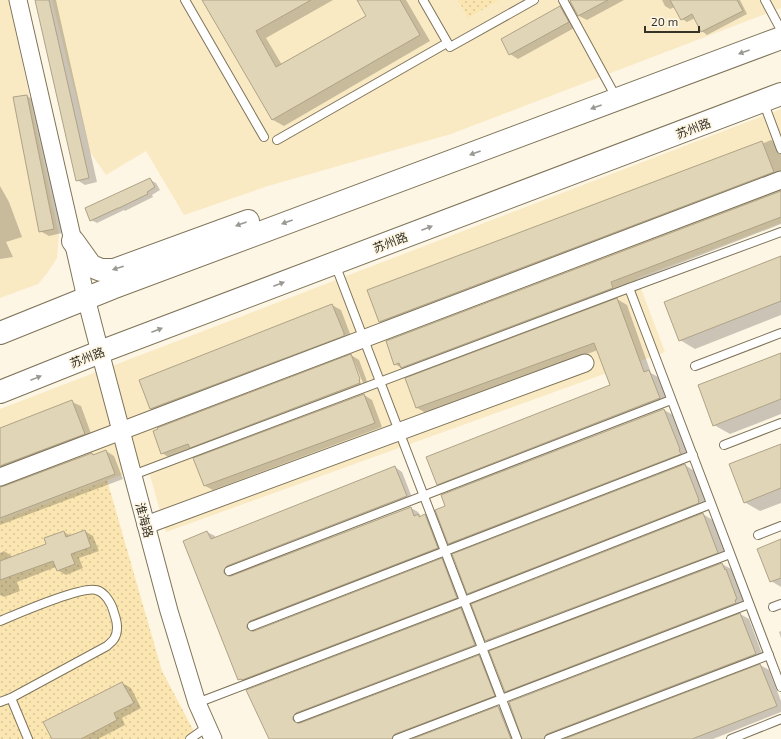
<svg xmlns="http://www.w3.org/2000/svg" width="781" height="739" font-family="'Exo 2','Noto Sans SC',sans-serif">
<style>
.built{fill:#f9eac4}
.grass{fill:url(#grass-dots)}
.shadow{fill:#0003;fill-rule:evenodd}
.building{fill:#e1d5b7;stroke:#afa387}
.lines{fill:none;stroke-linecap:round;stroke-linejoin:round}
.lane-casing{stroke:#7f7459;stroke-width:10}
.street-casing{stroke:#7f7459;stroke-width:19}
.secondary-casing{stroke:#7f7459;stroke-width:24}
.lane{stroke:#fff;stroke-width:8}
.street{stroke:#fff;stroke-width:17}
.secondary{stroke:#fff;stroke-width:22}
.oneway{fill:#9a9892}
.labels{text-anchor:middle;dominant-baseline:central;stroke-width:3.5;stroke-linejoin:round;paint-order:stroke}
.street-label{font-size:12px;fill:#363226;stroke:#fef6e4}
</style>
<defs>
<pattern id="grass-dots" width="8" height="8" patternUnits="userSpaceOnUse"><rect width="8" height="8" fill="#fbe6b2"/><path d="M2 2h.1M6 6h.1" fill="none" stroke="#d8c699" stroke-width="1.8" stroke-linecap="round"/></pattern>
</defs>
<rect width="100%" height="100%" fill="#fef6e4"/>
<g class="built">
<path d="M 0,0 L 9,0 L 59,235 L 57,258 L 48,272 L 38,284 L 0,298 Z"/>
<path d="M 52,0 L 781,0 L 781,8 L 451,134 L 268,186 L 184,215 L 146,151 L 106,175 L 90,152 Z"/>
<path d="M 781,109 L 781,223 L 637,278 L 665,352 L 166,532 L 147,465 L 0,521 L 0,409 Z"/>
</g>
<g class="grass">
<path d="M 458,0 L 499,0 L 468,18 Z"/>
<path d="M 107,480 L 162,671 L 198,739 L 0,739 L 0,521 Z"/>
</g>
<g class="shadow">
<path d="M 36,0 L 56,0 L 97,182 L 85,185 L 77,180 Z"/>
<path d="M 204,0 L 333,0 L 266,38 L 282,65 L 368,16 L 358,0 L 406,0 L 430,41 L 284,126 L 273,120 Z"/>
<path d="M 573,0 L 624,0 L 587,20 L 579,16 L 571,1 Z"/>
<path d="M 662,0 L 740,0 L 747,14 L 707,35 L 702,31 L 695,18 L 687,22 L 682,19 L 675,7 L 670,9 L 665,6 Z"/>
<path d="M 560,7 L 568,12 L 576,27 L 518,59 L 510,54 Z"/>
<path d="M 27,96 L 35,101 L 62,233 L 49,236 L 40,231 Z"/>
<path d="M 771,140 L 780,145 L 781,148 L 781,177 L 388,326 L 379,322 L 762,142 L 764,143 Z"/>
<path d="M 150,180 L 156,183 L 160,190 L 152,195 L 153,197 L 125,211 L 124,210 L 97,223 L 91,220 Z"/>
<path d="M 0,186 L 9,202 L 22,237 L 6,242 L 13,257 L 0,259 Z"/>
<path d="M 781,192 L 781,224 L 619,287 L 621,293 L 403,369 L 395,364 Z"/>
<path d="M 781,257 L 781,315 L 695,349 L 680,340 Z"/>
<path d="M 617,299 L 627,305 L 651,373 L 658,377 L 669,404 L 447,490 L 438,484 L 611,386 L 598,350 L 426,413 L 417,408 L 406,379 Z"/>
<path d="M 332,305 L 341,310 L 352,339 L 159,413 L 151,409 Z"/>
<path d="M 781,354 L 781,414 L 730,434 L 714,425 Z"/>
<path d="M 351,355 L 359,360 L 368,384 L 170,458 L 162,453 ZM 352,361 L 354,361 L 363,383 L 361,384 Z"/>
<path d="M 364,395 L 372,400 L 382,427 L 213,490 L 205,486 Z"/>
<path d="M 72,402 L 81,406 L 93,439 L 0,476 L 0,429 Z"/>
<path d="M 664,410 L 675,416 L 691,460 L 460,550 L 449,543 Z"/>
<path d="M 781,445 L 781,503 L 760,511 L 744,502 Z"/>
<path d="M 106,451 L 114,456 L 123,479 L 0,525 L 0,488 L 92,454 L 95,455 Z"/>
<path d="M 685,465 L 696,472 L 709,509 L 479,599 L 468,593 Z"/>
<path d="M 395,467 L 402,472 L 413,500 L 231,574 L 231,577 L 411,508 L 418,512 L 420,516 L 421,517 L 425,515 L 432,520 L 445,552 L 254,629 L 254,632 L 442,559 L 449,564 L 464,602 L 246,683 L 239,679 L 207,532 L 215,536 L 215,538 Z"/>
<path d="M 703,514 L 714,521 L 728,559 L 497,647 L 486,640 Z"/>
<path d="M 85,531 L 93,536 L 99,551 L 79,558 L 83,568 L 66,575 L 57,570 L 56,567 L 17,582 L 20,591 L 4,597 L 0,595 L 0,553 L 4,551 L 13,557 L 47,545 L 64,532 L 71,536 Z"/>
<path d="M 781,541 L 781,587 L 771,581 Z"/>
<path d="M 722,564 L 733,570 L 748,606 L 517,697 L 506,691 Z"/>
<path d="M 461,609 L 470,614 L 483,650 L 305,717 L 301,722 L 301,724 L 479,656 L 488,661 L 503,701 L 403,739 L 271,739 L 248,691 Z"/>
<path d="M 740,614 L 749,619 L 764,659 L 555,739 L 523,739 Z"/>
<path d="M 781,631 L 781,638 L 779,632 Z"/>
<path d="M 760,665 L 769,670 L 781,701 L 781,712 L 713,739 L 567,739 Z"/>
<path d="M 122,683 L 131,688 L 141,708 L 122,718 L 125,725 L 98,739 L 53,739 Z"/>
<path d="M 498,707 L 507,712 L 517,739 L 415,739 Z"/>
</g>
<g class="building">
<path d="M 35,0 L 49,0 L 89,178 L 76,181 Z"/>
<path d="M 202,0 L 311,0 L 256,31 L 276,67 L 366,16 L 357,0 L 400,0 L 420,35 L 272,120 Z"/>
<path d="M 571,0 L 608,0 L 578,16 L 570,1 Z"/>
<path d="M 670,0 L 737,0 L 743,11 L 701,32 L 692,14 L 681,20 Z"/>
<path d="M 560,6 L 569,22 L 509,55 L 501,39 Z"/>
<path d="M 27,95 L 54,229 L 39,232 L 13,97 Z"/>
<path d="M 762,141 L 774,172 L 379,322 L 367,290 Z"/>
<path d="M 150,178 L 155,187 L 147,192 L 148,194 L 119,208 L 118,208 L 90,221 L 85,208 Z"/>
<path d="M 781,191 L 781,217 L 611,282 L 613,288 L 401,368 L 399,363 L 394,365 L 386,341 Z"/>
<path d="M 781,256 L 781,301 L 679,341 L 664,302 Z"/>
<path d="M 617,298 L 644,372 L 649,370 L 660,398 L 437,485 L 426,457 L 610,385 L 594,343 L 416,408 L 405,378 Z"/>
<path d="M 332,304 L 344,333 L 344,336 L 150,409 L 139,380 Z"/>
<path d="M 781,353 L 781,399 L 713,426 L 698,385 Z"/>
<path d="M 351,354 L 360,379 L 359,380 L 360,383 L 190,448 L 188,444 L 161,454 L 153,431 L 158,429 L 157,428 Z"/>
<path d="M 364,394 L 375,423 L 204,486 L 193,458 Z"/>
<path d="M 72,400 L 85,434 L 0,466 L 0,428 Z"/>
<path d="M 664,409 L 680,449 L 679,450 L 681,454 L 448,544 L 435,510 L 445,506 L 441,495 Z"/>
<path d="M 781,444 L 781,488 L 744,503 L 729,464 Z"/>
<path d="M 106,450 L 115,474 L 0,518 L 0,487 L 4,486 L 92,453 L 93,455 Z"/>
<path d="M 685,464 L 699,500 L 698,500 L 699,503 L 467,594 L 452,554 Z"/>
<path d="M 395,466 L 407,496 L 227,566 L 224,570 L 224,573 L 228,576 L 231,576 L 411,507 L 414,516 L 419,514 L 419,517 L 425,514 L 438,548 L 250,621 L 247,625 L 247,628 L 251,631 L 254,631 L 442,558 L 457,598 L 242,680 L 241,679 L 238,680 L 183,541 L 207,531 L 211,539 Z"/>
<path d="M 703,513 L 718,553 L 485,641 L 471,604 Z"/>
<path d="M 85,530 L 91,547 L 71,554 L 75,564 L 57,571 L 53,561 L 0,580 L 0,561 L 46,544 L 44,538 L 64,531 L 66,537 Z"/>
<path d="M 781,539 L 781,578 L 770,582 L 757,549 Z"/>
<path d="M 722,563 L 725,570 L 726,569 L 737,599 L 735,600 L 736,603 L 505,692 L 489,651 Z"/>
<path d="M 461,608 L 475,645 L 296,713 L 293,717 L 293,720 L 297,723 L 300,723 L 479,655 L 495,696 L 395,734 L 393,736 L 392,739 L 269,739 L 246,690 Z"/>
<path d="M 740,613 L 756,654 L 547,734 L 545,736 L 544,739 L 522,739 L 509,702 Z"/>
<path d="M 760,664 L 777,706 L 692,739 L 564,739 Z"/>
<path d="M 122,682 L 134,703 L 114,713 L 117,720 L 81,739 L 52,739 L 43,722 Z"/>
<path d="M 498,706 L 511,739 L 412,739 Z"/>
</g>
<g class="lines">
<defs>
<g id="lane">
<path d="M 185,0 L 264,137"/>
<path d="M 423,0 L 450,47 L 534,0"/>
<path d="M 563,0 L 617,99"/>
<path d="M 765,0 L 781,30"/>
<path d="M 763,101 L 781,149"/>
<path d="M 277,140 L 447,43"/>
<path d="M 781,232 L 629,288 L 781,687"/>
<path d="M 335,264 L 517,739"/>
<path d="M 695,366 L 781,333"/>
<path d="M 724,445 L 781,423"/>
<path d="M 133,475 L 629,288"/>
<path d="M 758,535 L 781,526"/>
<path d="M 229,571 L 671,400"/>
<path d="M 773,607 L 781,604"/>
<path d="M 0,621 C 17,614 81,586 96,590 C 105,592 112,604 114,613 C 117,621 119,631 114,639 C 112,642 109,644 107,646 L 11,698 L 0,702"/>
<path d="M 252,626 L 693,455"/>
<path d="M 11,698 L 28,739"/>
<path d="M 197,703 L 464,601 L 711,504"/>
<path d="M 298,718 L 730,554"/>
<path d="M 190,739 L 207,727"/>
<path d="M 397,739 L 749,604"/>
<path d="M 549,739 L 769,655"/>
<path d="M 731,739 L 781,719"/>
</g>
<g id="street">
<path d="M 18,0 L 86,298 L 100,352 L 169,611 L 197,703 L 213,739"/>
<path d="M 0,477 L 781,180"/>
<path d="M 146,525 L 585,363"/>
</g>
<g id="secondary">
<path d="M 73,241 L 91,266 L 101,270 L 114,270 L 248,221"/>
<path d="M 0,333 L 112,288 L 781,38"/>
<path d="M 0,392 L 100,352 L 781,94"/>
</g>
</defs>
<use href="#lane" class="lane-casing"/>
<use href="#street" class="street-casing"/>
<use href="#secondary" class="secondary-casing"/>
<use href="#lane" class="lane"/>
<use href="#street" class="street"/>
<use href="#secondary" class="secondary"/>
</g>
<defs><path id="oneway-solid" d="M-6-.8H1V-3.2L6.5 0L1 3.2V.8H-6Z"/></defs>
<g class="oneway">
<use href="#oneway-solid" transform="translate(744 52) rotate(160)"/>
<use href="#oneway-solid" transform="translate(596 107) rotate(160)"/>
<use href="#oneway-solid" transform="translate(475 153) rotate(160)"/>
<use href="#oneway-solid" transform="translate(287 222) rotate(160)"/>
<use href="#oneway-solid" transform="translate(241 224) rotate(160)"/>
<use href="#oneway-solid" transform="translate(427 228) rotate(-21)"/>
<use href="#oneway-solid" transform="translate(118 268) rotate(163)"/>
<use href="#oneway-solid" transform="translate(279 284) rotate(-21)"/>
<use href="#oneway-solid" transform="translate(157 330) rotate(-21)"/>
<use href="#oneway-solid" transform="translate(36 378) rotate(-22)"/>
</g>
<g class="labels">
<g class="street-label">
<text transform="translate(693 128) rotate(-21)">苏州路</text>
<text transform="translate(390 242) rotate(-21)">苏州路</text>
<text transform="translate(87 357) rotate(-21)">苏州路</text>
<text transform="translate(145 520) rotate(75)">淮海路</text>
</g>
</g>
<path d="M645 26v6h54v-6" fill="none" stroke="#363226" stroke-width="2"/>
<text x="651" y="26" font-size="12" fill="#363226" stroke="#fef6e4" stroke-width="3" paint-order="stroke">20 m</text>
</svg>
